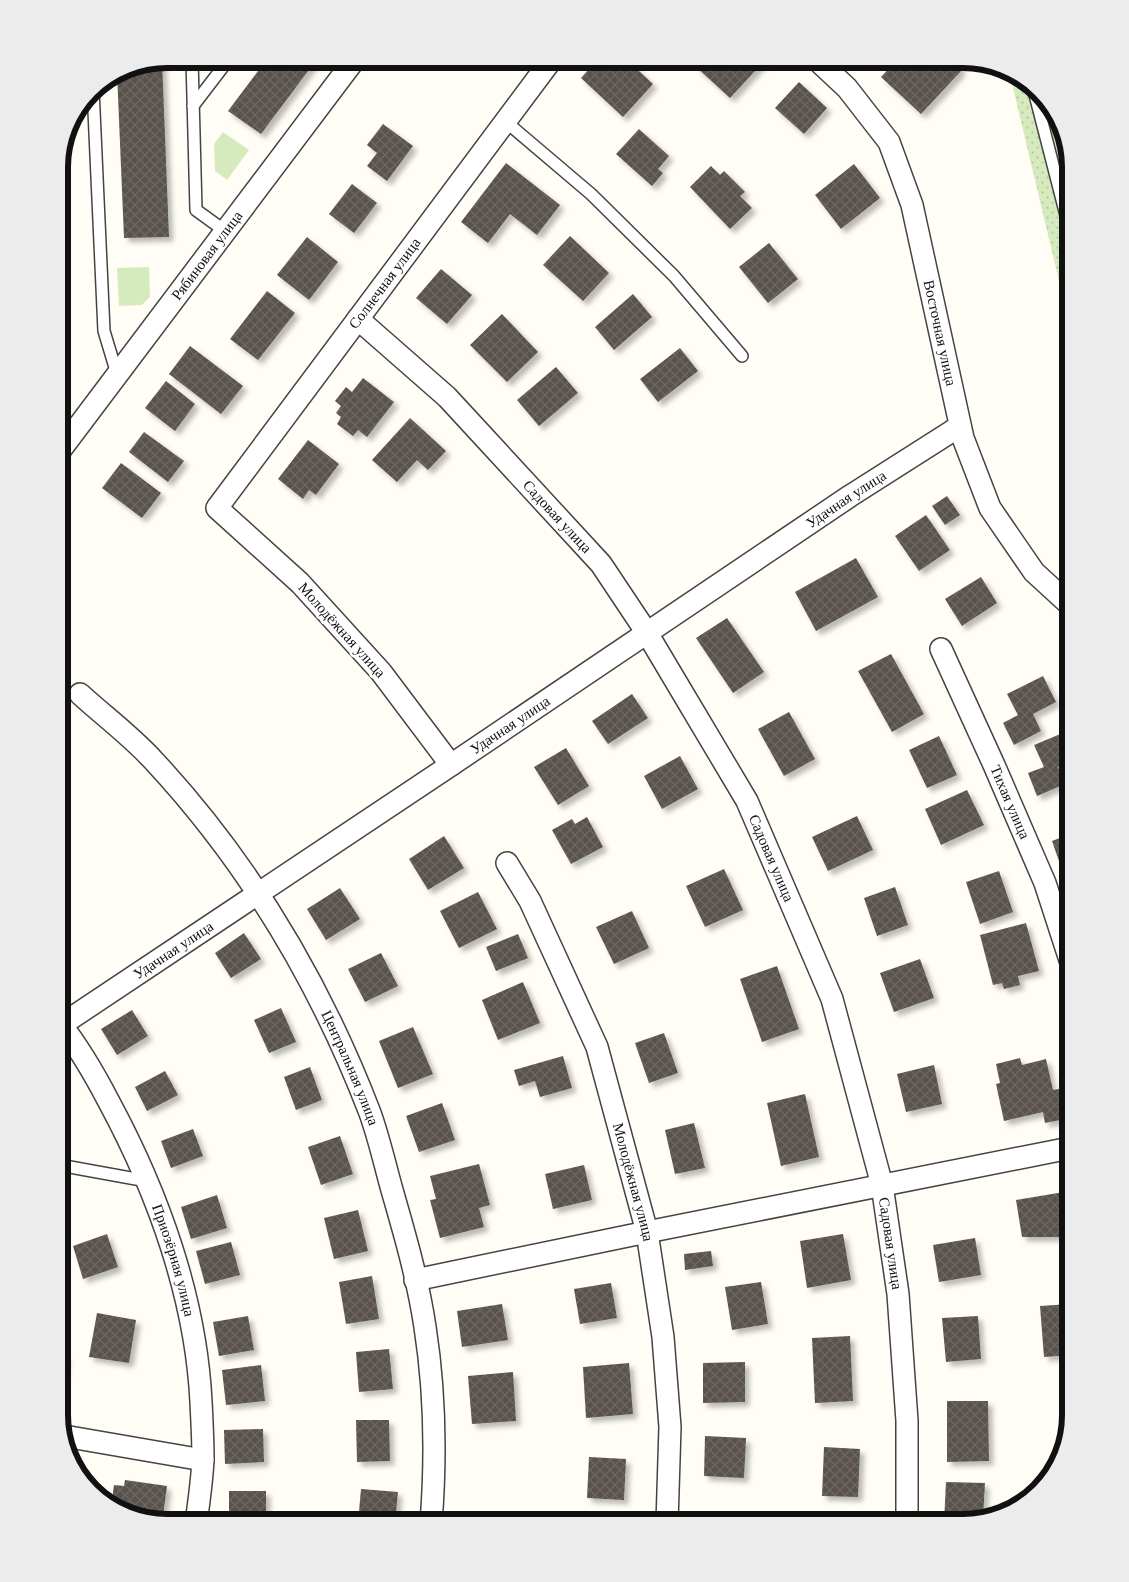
<svg xmlns="http://www.w3.org/2000/svg" width="1129" height="1582" font-family="'Times New Roman',serif">
<style>
.grass{fill:url(#grass-dots)}
.park{fill:#d5ebbd}
.building{fill:url(#building-cross-hatch);filter:url(#shadow)}
.lines{fill:none;stroke-linecap:round;stroke-linejoin:round}
.service-casing{stroke:#444;stroke-width:14}
.minor-casing{stroke:#444;stroke-width:24}
.service{stroke:#fff;stroke-width:11}
.minor{stroke:#fff;stroke-width:21}
.labels{text-anchor:middle;dominant-baseline:central;stroke-width:5;stroke-linejoin:round;paint-order:stroke}
.street-label{font-size:15px;fill:#111;stroke:#fff}
.rim{fill:none;stroke:#111;stroke-width:6}
</style>
<defs>
<pattern id="grass-dots" width="8" height="8" patternUnits="userSpaceOnUse" patternTransform="scale(1.25)"><rect width="8" height="8" fill="#d5ebbd"/><path d="M2 2h.1M6 6h.1" fill="none" stroke="#b6c8a1" stroke-width="1.8" stroke-linecap="round"/></pattern>
<pattern id="building-cross-hatch" width="8" height="8" patternUnits="userSpaceOnUse" patternTransform="scale(1.25)"><rect width="8" height="8" fill="#5a524d"/><path d="M0 0l8 8M0 8l8-8" fill="none" stroke="#6d6662"/></pattern>
<filter id="shadow"><feDropShadow dx="4.5" dy="4.5" stdDeviation="2.5" flood-color="#0004"/></filter>
</defs>
<rect width="100%" height="100%" fill="#fffdf5"/>
<path class="grass" d="M 1009,71 L 1016,73 L 1056,113 L 1070,167 L 1070,327 Z"/>
<g class="park">
<path d="M 223,132 L 249,150 L 227,180 L 215,171 L 214,144 Z"/>
<path d="M 149,267 L 150,297 L 142,305 L 119,306 L 117,268 Z"/>
</g>
<g class="building">
<path d="M 267,59 L 317,59 L 261,134 L 228,111 Z"/>
<path d="M 598,59 L 626,59 L 653,84 L 623,117 L 581,78 Z"/>
<path d="M 703,59 L 766,59 L 730,98 L 696,67 Z"/>
<path d="M 898,59 L 958,59 L 961,71 L 921,114 L 881,77 Z"/>
<path d="M 162,60 L 169,237 L 124,238 L 117,72 L 126,67 Z"/>
<path d="M 799,82 L 827,108 L 804,134 L 775,108 Z"/>
<path d="M 383,124 L 413,146 L 387,181 L 367,166 L 377,153 L 367,145 Z"/>
<path d="M 639,129 L 669,156 L 658,169 L 663,173 L 652,186 L 616,154 Z"/>
<path d="M 1062,155 L 1067,155 L 1070,165 L 1062,165 Z"/>
<path d="M 506,163 L 560,205 L 537,235 L 510,214 L 488,243 L 461,222 Z"/>
<path d="M 854,164 L 880,198 L 841,229 L 815,195 Z"/>
<path d="M 711,166 L 720,175 L 724,171 L 745,192 L 740,196 L 752,208 L 730,229 L 690,187 Z"/>
<path d="M 352,184 L 377,203 L 354,233 L 329,214 Z"/>
<path d="M 570,236 L 609,273 L 583,301 L 543,265 Z"/>
<path d="M 307,237 L 338,262 L 309,300 L 277,275 Z"/>
<path d="M 769,243 L 798,279 L 768,303 L 739,267 Z"/>
<path d="M 441,269 L 472,295 L 447,324 L 416,298 Z"/>
<path d="M 267,291 L 295,313 L 258,360 L 230,339 Z"/>
<path d="M 633,294 L 652,317 L 614,350 L 595,327 Z"/>
<path d="M 502,314 L 538,352 L 507,382 L 470,345 Z"/>
<path d="M 190,346 L 243,386 L 221,414 L 169,374 Z"/>
<path d="M 680,348 L 698,371 L 658,402 L 640,379 Z"/>
<path d="M 556,367 L 578,393 L 539,426 L 517,400 Z"/>
<path d="M 363,378 L 394,402 L 367,437 L 358,430 L 353,436 L 337,424 L 341,417 L 336,413 L 341,406 L 335,401 L 346,387 L 352,392 Z"/>
<path d="M 166,381 L 195,404 L 175,431 L 145,408 Z"/>
<path d="M 410,418 L 446,451 L 428,470 L 417,460 L 397,482 L 372,460 Z"/>
<path d="M 144,432 L 184,461 L 168,482 L 129,452 Z"/>
<path d="M 308,440 L 339,464 L 316,495 L 309,490 L 303,499 L 278,479 Z"/>
<path d="M 121,463 L 161,493 L 142,518 L 102,488 Z"/>
<path d="M 947,496 L 960,515 L 945,525 L 932,506 Z"/>
<path d="M 926,515 L 950,550 L 919,571 L 895,536 Z"/>
<path d="M 856,558 L 878,597 L 816,631 L 795,592 Z"/>
<path d="M 981,577 L 997,603 L 962,626 L 945,599 Z"/>
<path d="M 727,618 L 764,672 L 733,693 L 696,638 Z"/>
<path d="M 891,654 L 924,714 L 892,732 L 858,671 Z"/>
<path d="M 1043,676 L 1056,702 L 1033,714 L 1041,731 L 1014,745 L 1003,723 L 1018,715 L 1007,694 Z"/>
<path d="M 632,694 L 648,718 L 608,744 L 592,721 Z"/>
<path d="M 789,712 L 815,759 L 784,776 L 758,729 Z"/>
<path d="M 1070,730 L 1070,762 L 1058,767 L 1065,784 L 1037,796 L 1028,773 L 1044,767 L 1034,745 Z"/>
<path d="M 939,736 L 957,775 L 927,788 L 909,750 Z"/>
<path d="M 566,748 L 589,786 L 558,805 L 534,767 Z"/>
<path d="M 680,756 L 698,789 L 662,809 L 644,776 Z"/>
<path d="M 967,790 L 984,825 L 941,845 L 925,809 Z"/>
<path d="M 1070,809 L 1070,860 L 1060,864 L 1052,841 L 1068,835 L 1060,812 Z"/>
<path d="M 857,816 L 873,850 L 828,871 L 812,837 Z"/>
<path d="M 587,817 L 603,847 L 571,864 L 552,830 L 572,819 L 575,824 Z"/>
<path d="M 444,836 L 464,868 L 428,890 L 409,859 Z"/>
<path d="M 724,869 L 743,910 L 705,927 L 686,886 Z"/>
<path d="M 999,871 L 1013,912 L 980,924 L 966,882 Z"/>
<path d="M 895,887 L 908,925 L 877,936 L 864,898 Z"/>
<path d="M 340,888 L 360,919 L 326,940 L 307,909 Z"/>
<path d="M 478,892 L 497,929 L 459,948 L 440,911 Z"/>
<path d="M 632,911 L 649,948 L 614,964 L 596,927 Z"/>
<path d="M 1026,923 L 1039,971 L 1018,976 L 1020,985 L 1004,989 L 1002,983 L 993,985 L 980,935 Z"/>
<path d="M 244,933 L 261,959 L 231,978 L 215,953 Z"/>
<path d="M 518,934 L 528,958 L 496,971 L 486,947 Z"/>
<path d="M 381,953 L 398,986 L 365,1002 L 348,969 Z"/>
<path d="M 920,959 L 934,998 L 894,1012 L 880,973 Z"/>
<path d="M 777,966 L 799,1029 L 762,1042 L 740,979 Z"/>
<path d="M 523,982 L 540,1023 L 498,1040 L 482,1000 Z"/>
<path d="M 281,1008 L 296,1042 L 269,1053 L 254,1020 Z"/>
<path d="M 132,1010 L 148,1036 L 117,1055 L 101,1029 Z"/>
<path d="M 413,1027 L 433,1074 L 398,1088 L 379,1041 Z"/>
<path d="M 664,1033 L 678,1073 L 649,1083 L 635,1043 Z"/>
<path d="M 563,1056 L 572,1088 L 540,1097 L 535,1081 L 519,1086 L 514,1070 Z"/>
<path d="M 1020,1058 L 1022,1065 L 1046,1059 L 1053,1090 L 1070,1087 L 1070,1118 L 1045,1123 L 1043,1112 L 1004,1121 L 996,1084 L 1000,1083 L 996,1064 Z"/>
<path d="M 934,1065 L 942,1104 L 906,1112 L 897,1074 Z"/>
<path d="M 310,1067 L 322,1100 L 296,1110 L 284,1077 Z"/>
<path d="M 165,1071 L 178,1095 L 147,1111 L 135,1087 Z"/>
<path d="M 805,1094 L 819,1157 L 781,1166 L 767,1103 Z"/>
<path d="M 442,1103 L 455,1140 L 419,1152 L 406,1116 Z"/>
<path d="M 694,1123 L 705,1168 L 675,1174 L 665,1130 Z"/>
<path d="M 193,1129 L 203,1156 L 171,1168 L 161,1141 Z"/>
<path d="M 340,1136 L 353,1174 L 321,1185 L 308,1147 Z"/>
<path d="M 479,1164 L 490,1205 L 479,1208 L 484,1227 L 440,1238 L 430,1200 L 436,1199 L 430,1176 Z"/>
<path d="M 584,1165 L 592,1200 L 553,1209 L 545,1174 Z"/>
<path d="M 1070,1191 L 1070,1237 L 1022,1237 L 1016,1200 Z"/>
<path d="M 217,1195 L 227,1228 L 191,1239 L 181,1207 Z"/>
<path d="M 358,1210 L 368,1251 L 334,1259 L 324,1218 Z"/>
<path d="M 107,1234 L 118,1267 L 83,1279 L 73,1246 Z"/>
<path d="M 843,1234 L 851,1280 L 807,1288 L 800,1241 Z"/>
<path d="M 975,1238 L 981,1275 L 939,1282 L 933,1245 Z"/>
<path d="M 231,1242 L 240,1275 L 205,1284 L 196,1251 Z"/>
<path d="M 711,1251 L 713,1266 L 685,1270 L 684,1254 Z"/>
<path d="M 372,1276 L 379,1319 L 346,1324 L 339,1282 Z"/>
<path d="M 761,1282 L 768,1324 L 732,1330 L 725,1287 Z"/>
<path d="M 611,1283 L 617,1318 L 580,1324 L 574,1289 Z"/>
<path d="M 502,1304 L 508,1340 L 462,1347 L 457,1311 Z"/>
<path d="M 1070,1304 L 1070,1355 L 1044,1357 L 1040,1306 Z"/>
<path d="M 97,1313 L 136,1320 L 129,1363 L 89,1357 Z"/>
<path d="M 248,1316 L 254,1350 L 219,1356 L 213,1322 Z"/>
<path d="M 978,1316 L 981,1359 L 946,1362 L 942,1318 Z"/>
<path d="M 850,1336 L 853,1401 L 815,1403 L 812,1338 Z"/>
<path d="M 389,1349 L 393,1389 L 359,1392 L 356,1352 Z"/>
<path d="M 59,1355 L 66,1356 L 60,1394 L 59,1394 Z"/>
<path d="M 745,1362 L 745,1402 L 703,1403 L 703,1363 Z"/>
<path d="M 629,1363 L 633,1414 L 586,1418 L 583,1367 Z"/>
<path d="M 261,1365 L 265,1401 L 226,1405 L 222,1370 Z"/>
<path d="M 513,1372 L 516,1421 L 472,1424 L 468,1376 Z"/>
<path d="M 947,1401 L 988,1401 L 989,1461 L 947,1462 Z"/>
<path d="M 356,1420 L 389,1420 L 390,1461 L 357,1462 Z"/>
<path d="M 263,1429 L 264,1462 L 225,1464 L 224,1430 Z"/>
<path d="M 705,1436 L 746,1438 L 744,1478 L 704,1476 Z"/>
<path d="M 824,1447 L 860,1449 L 858,1497 L 822,1496 Z"/>
<path d="M 589,1457 L 626,1459 L 624,1500 L 587,1498 Z"/>
<path d="M 125,1480 L 167,1486 L 162,1523 L 120,1511 L 121,1502 L 112,1500 L 114,1485 L 124,1486 Z"/>
<path d="M 946,1482 L 985,1483 L 983,1518 L 962,1523 L 944,1523 Z"/>
<path d="M 361,1489 L 398,1492 L 395,1523 L 358,1523 Z"/>
<rect x="229" y="1491" width="37" height="32"/>
</g>
<g class="lines">
<defs>
<g id="service">
<path d="M 192,59 L 196,210 L 225,231"/>
<path d="M 93,89 L 104,331 L 117,374"/>
<path d="M 1034,91 L 1070,231"/>
<path d="M 193,106 L 229,59"/>
<path d="M 505,121 L 591,194 L 674,276 L 742,356"/>
<path d="M 59,1165 L 147,1181"/>
</g>
<g id="minor">
<path id="s1" d="M 816,59 L 847,88 L 889,142 L 912,205 L 963,438 L 990,508 L 1034,572 L 1070,605"/>
<path id="s2" d="M 358,319 L 447,397 L 601,564 L 647,633 L 747,801 L 832,999 L 882,1185 L 898,1294 L 907,1421 L 907,1523"/>
<path id="s3" d="M 59,452 L 355,59"/>
<path id="s4" d="M 941,649 L 994,765 L 1045,883 L 1070,960"/>
<path id="s5" d="M 80,694 C 104,716 131,736 153,760 C 248,862 320,983 370,1113 C 379,1138 385,1165 392,1190 C 405,1235 418,1280 425,1327 C 435,1391 436,1459 431,1523"/>
<path id="s6" d="M 451,765 L 381,672 L 300,583 L 217,508 L 552,59"/>
<path id="s7" d="M 507,863 L 530,901 L 597,1047 L 647,1232 L 663,1337 L 670,1427 L 667,1523"/>
<path id="s8" d="M 59,1022 C 78,1046 95,1075 109,1102 C 158,1193 196,1298 201,1402 C 202,1421 203,1440 203,1459 C 202,1480 199,1502 196,1523"/>
<path id="s9" d="M 61,1025 L 451,765 L 850,496 L 960,426"/>
<path d="M 415,1280 L 647,1232 L 1070,1148"/>
<path d="M 64,1436 L 203,1460"/>
</g>
</defs>
<use href="#service" class="service-casing"/>
<use href="#minor" class="minor-casing"/>
<use href="#service" class="service"/>
<use href="#minor" class="minor"/>
</g>
<g class="labels">
<g class="street-label">
<text stroke="none"><textPath href="#s3" startOffset="246">Рябиновая улица</textPath></text>
<text stroke="none"><textPath href="#s6" startOffset="629">Солнечная улица</textPath></text>
<text stroke="none"><textPath href="#s1" startOffset="309">Восточная улица</textPath></text>
<text stroke="none"><textPath href="#s9" startOffset="945">Удачная улица</textPath></text>
<text stroke="none"><textPath href="#s2" startOffset="281">Садовая улица</textPath></text>
<text transform="translate(342 630) rotate(48)">Молодёжная улица</text>
<text stroke="none"><textPath href="#s9" startOffset="540">Удачная улица</textPath></text>
<text stroke="none"><textPath href="#s4" startOffset="168">Тихая улица</textPath></text>
<text stroke="none"><textPath href="#s2" startOffset="686">Садовая улица</textPath></text>
<text stroke="none"><textPath href="#s9" startOffset="135">Удачная улица</textPath></text>
<text stroke="none"><textPath href="#s5" startOffset="466">Центральная улица</textPath></text>
<text stroke="none"><textPath href="#s7" startOffset="345">Молодёжная улица</textPath></text>
<text stroke="none"><textPath href="#s2" startOffset="1091">Садовая улица</textPath></text>
<text stroke="none"><textPath href="#s8" startOffset="266">Приозёрная улица</textPath></text>
</g>
</g>
<path d="M0 0H1129V1582H0ZM167 68H963A99 99 0 0 1 1062 167V1415A99 99 0 0 1 963 1514H167A99 99 0 0 1 68 1415V167A99 99 0 0 1 167 68Z" fill="#ececec" fill-rule="evenodd"/>
<path class="rim" d="M167 68H963A99 99 0 0 1 1062 167V1415A99 99 0 0 1 963 1514H167A99 99 0 0 1 68 1415V167A99 99 0 0 1 167 68Z"/>
</svg>
